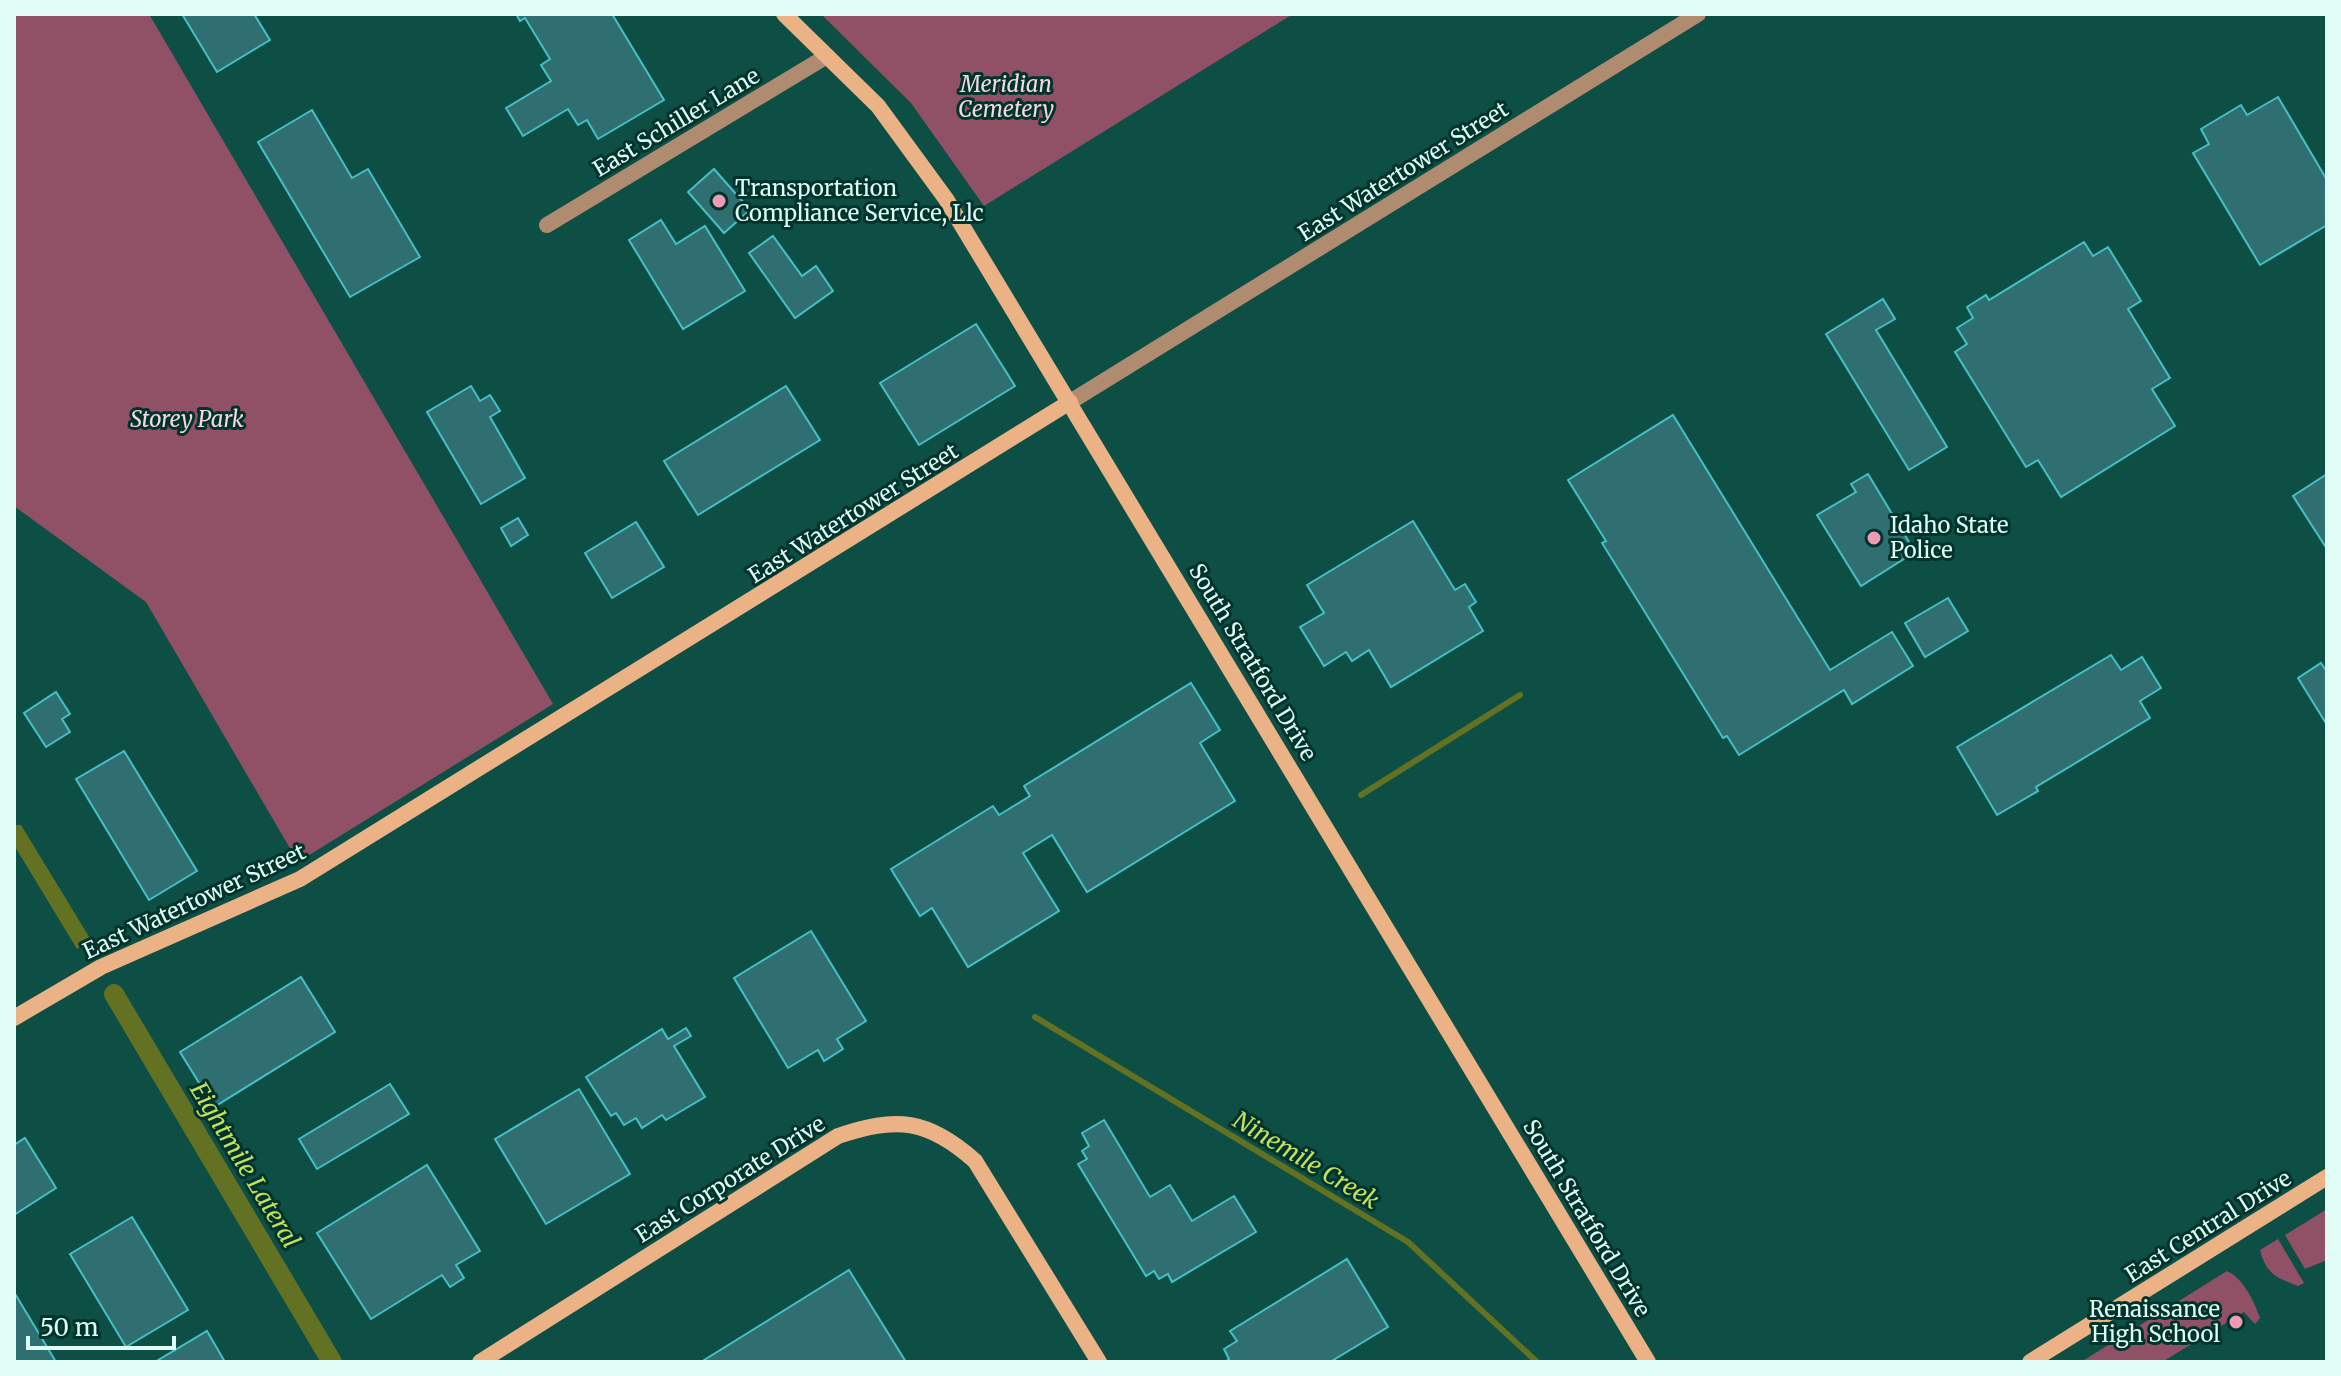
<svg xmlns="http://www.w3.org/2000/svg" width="2341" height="1376" font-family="Merriweather,serif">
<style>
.green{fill:#905166}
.water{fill:#637222}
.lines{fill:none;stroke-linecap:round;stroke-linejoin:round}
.stream{stroke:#637222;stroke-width:6}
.canal{stroke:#637222;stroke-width:20}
.building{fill:#2f6f72;stroke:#43c1c7;stroke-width:2}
.street{stroke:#af8b6f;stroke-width:16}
.secondary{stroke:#ebb285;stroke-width:16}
.poi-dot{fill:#f09ab6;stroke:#00332b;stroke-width:3}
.labels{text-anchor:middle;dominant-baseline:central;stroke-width:6;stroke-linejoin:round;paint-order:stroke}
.park-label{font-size:22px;font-style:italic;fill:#f5d9e1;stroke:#00332b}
.street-label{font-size:22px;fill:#dffdf5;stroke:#00332b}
.poi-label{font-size:22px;fill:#dffdf5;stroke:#00332b;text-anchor:start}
.water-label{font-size:24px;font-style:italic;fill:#c6e05a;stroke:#00332b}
</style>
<rect width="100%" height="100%" fill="#0d4f45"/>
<g class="green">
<path d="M 14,14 L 149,14 L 553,704 L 298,862 L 146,602 L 14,506 Z"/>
<path d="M 821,14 L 1293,14 L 984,206 L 911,103 Z"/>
<path d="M 2327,1209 L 2327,1260 L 2305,1269 L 2285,1235 Z"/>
<path d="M 2278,1239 L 2304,1283 L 2298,1286 C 2277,1278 2266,1274 2260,1250 Z"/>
<path d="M 2227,1271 C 2243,1278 2254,1301 2260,1318 L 2255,1324 L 2244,1312 L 2162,1362 L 2081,1362 Z"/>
</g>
<path class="water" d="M 14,825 L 21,825 L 91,940 L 77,949 L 14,845 Z"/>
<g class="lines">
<g class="stream">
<path d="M 1361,795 L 1520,695"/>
<path d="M 1035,1017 L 1408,1242 L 1537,1362"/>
</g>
<path class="canal" d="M 114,994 L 332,1362"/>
</g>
<g class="building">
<path d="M 182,14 L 254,14 L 270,40 L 217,72 Z"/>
<path d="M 516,14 L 612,14 L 664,100 L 598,139 L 587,120 L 578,125 L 568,109 L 523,136 L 506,108 L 551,81 L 541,65 L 550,59 L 525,18 L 520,21 Z"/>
<path d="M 2278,97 L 2327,180 L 2327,225 L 2260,265 L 2193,153 L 2209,144 L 2201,129 L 2241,105 L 2247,115 Z"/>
<path d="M 312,110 L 352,178 L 368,169 L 420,257 L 350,297 L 258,142 Z"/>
<path d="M 714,169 L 750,210 L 724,233 L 688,192 Z"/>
<path d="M 661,220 L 676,244 L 705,226 L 745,291 L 683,329 L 629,240 Z"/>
<path d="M 773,236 L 802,276 L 816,266 L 833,291 L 795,318 L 749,253 Z"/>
<path d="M 2084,242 L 2093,256 L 2108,247 L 2141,301 L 2128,309 L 2170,378 L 2152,389 L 2175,426 L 2061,497 L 2038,460 L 2026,467 L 1955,352 L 1967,344 L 1957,328 L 1973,318 L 1967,307 L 1986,295 L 1989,300 Z"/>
<path d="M 1883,299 L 1895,319 L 1876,330 L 1947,447 L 1909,470 L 1826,334 Z"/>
<path d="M 976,324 L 1015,386 L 919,445 L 880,383 Z"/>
<path d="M 471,386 L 480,401 L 490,395 L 500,411 L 490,417 L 525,478 L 481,504 L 427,412 Z"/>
<path d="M 786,386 L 820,440 L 698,515 L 664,461 Z"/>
<path d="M 1673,415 L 1830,670 L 1892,632 L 1913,666 L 1852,704 L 1844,690 L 1739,755 L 1727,736 L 1723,738 L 1602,543 L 1606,541 L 1568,480 Z"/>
<path d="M 1868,474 L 1915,552 L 1861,586 L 1817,515 L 1856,492 L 1851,484 Z"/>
<path d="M 2327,474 L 2327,549 L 2293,496 Z"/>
<path d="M 518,518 L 528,535 L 511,546 L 501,528 Z"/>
<path d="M 1413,521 L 1455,590 L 1465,584 L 1476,602 L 1469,607 L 1483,631 L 1391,687 L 1369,650 L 1352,661 L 1346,652 L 1324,666 L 1300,627 L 1324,613 L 1307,585 Z"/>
<path d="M 636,522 L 664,567 L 612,598 L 585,553 Z"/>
<path d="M 1948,598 L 1968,631 L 1925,657 L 1905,623 Z"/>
<path d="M 2111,655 L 2121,670 L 2142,657 L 2161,688 L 2140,701 L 2150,718 L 2036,787 L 2038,791 L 1997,815 L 1957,747 Z"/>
<path d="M 2321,663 L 2327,672 L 2327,725 L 2298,678 Z"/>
<path d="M 1191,683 L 1220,730 L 1200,743 L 1235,801 L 1087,892 L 1052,835 L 1023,853 L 1059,911 L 968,967 L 932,908 L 920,916 L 891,869 L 993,806 L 999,815 L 1030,796 L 1024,786 Z"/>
<path d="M 56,692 L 70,714 L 62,719 L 70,732 L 46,747 L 24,713 Z"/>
<path d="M 124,751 L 197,871 L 149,900 L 76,779 Z"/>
<path d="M 811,931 L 866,1021 L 837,1039 L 843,1049 L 824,1061 L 818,1050 L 788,1068 L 734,978 Z"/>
<path d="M 301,977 L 335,1032 L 214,1107 L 180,1052 Z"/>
<path d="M 686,1028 L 691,1036 L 674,1046 L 705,1097 L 666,1120 L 662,1115 L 642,1128 L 636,1118 L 624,1125 L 616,1113 L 611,1116 L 586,1077 L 662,1029 L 668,1039 Z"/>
<path d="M 390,1084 L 409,1114 L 317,1169 L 299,1139 Z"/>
<path d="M 579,1089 L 630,1174 L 546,1224 L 495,1139 Z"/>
<path d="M 1104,1120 L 1150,1197 L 1170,1185 L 1192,1221 L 1234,1196 L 1256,1232 L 1172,1282 L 1168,1274 L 1159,1279 L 1154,1271 L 1146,1276 L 1078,1164 L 1087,1159 L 1082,1151 L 1089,1146 L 1082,1133 Z"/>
<path d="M 25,1138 L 56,1188 L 14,1215 L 14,1145 Z"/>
<path d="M 427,1165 L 480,1251 L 456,1265 L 464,1278 L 450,1287 L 442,1275 L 371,1319 L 317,1233 Z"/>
<path d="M 132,1217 L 188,1310 L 126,1347 L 70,1254 Z"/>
<path d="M 1347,1259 L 1388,1327 L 1330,1362 L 1225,1362 L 1229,1359 L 1224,1349 L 1237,1341 L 1230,1331 Z"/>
<path d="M 849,1270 L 906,1362 L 701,1362 Z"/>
<path d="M 14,1292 L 56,1362 L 14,1362 Z"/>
<path d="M 207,1331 L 225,1362 L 155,1362 Z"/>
</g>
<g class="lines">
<g class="street">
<path d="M 547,225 L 827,56"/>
<path d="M 1070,402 L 1698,14"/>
</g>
<g class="secondary">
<path d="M 784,14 L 878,106 L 946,199 L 1648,1362"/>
<path d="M 14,1018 L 101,967 L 300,879 L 1070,402"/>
<path d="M 480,1362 L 838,1136 C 896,1116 928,1119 975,1161 L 1099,1362"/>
<path d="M 2030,1362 L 2327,1177"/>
</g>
</g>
<g class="poi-dot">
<circle cx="719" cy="201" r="8"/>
<circle cx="1874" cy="538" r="8"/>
<circle cx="2236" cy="1322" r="8"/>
</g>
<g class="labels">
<g class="park-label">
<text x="1006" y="84">Meridian<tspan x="1006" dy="25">Cemetery</tspan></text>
<text x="187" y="419">Storey Park</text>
</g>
<g class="street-label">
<text transform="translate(676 122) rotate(-31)">East Schiller Lane</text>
<text transform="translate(1403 171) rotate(-32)">East Watertower Street</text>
<text transform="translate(853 513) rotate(-32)">East Watertower Street</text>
<text transform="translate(1253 662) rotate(59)">South Stratford Drive</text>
<text transform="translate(194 901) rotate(-25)">East Watertower Street</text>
<text transform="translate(730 1179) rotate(-32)">East Corporate Drive</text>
<text transform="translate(1587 1218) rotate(59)">South Stratford Drive</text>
<text transform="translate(2208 1226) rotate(-32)">East Central Drive</text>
</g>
<g class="poi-label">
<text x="735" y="188">Transportation<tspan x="735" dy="25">Compliance Service, Llc</tspan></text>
<text x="1890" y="525">Idaho State<tspan x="1890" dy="25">Police</tspan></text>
<text x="2220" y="1309" text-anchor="end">Renaissance<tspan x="2220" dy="25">High School</tspan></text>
</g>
<g class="water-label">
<text transform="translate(1306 1160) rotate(31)">Ninemile Creek</text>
<text transform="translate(245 1165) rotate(59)">Eightmile Lateral</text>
</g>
</g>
<rect width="2341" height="1376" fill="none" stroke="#dffdf5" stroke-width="32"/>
<path d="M28 1336v12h146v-12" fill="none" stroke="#dffdf5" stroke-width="4"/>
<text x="40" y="1336" font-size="24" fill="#dffdf5" stroke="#00332b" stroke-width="6" paint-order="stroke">50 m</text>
</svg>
